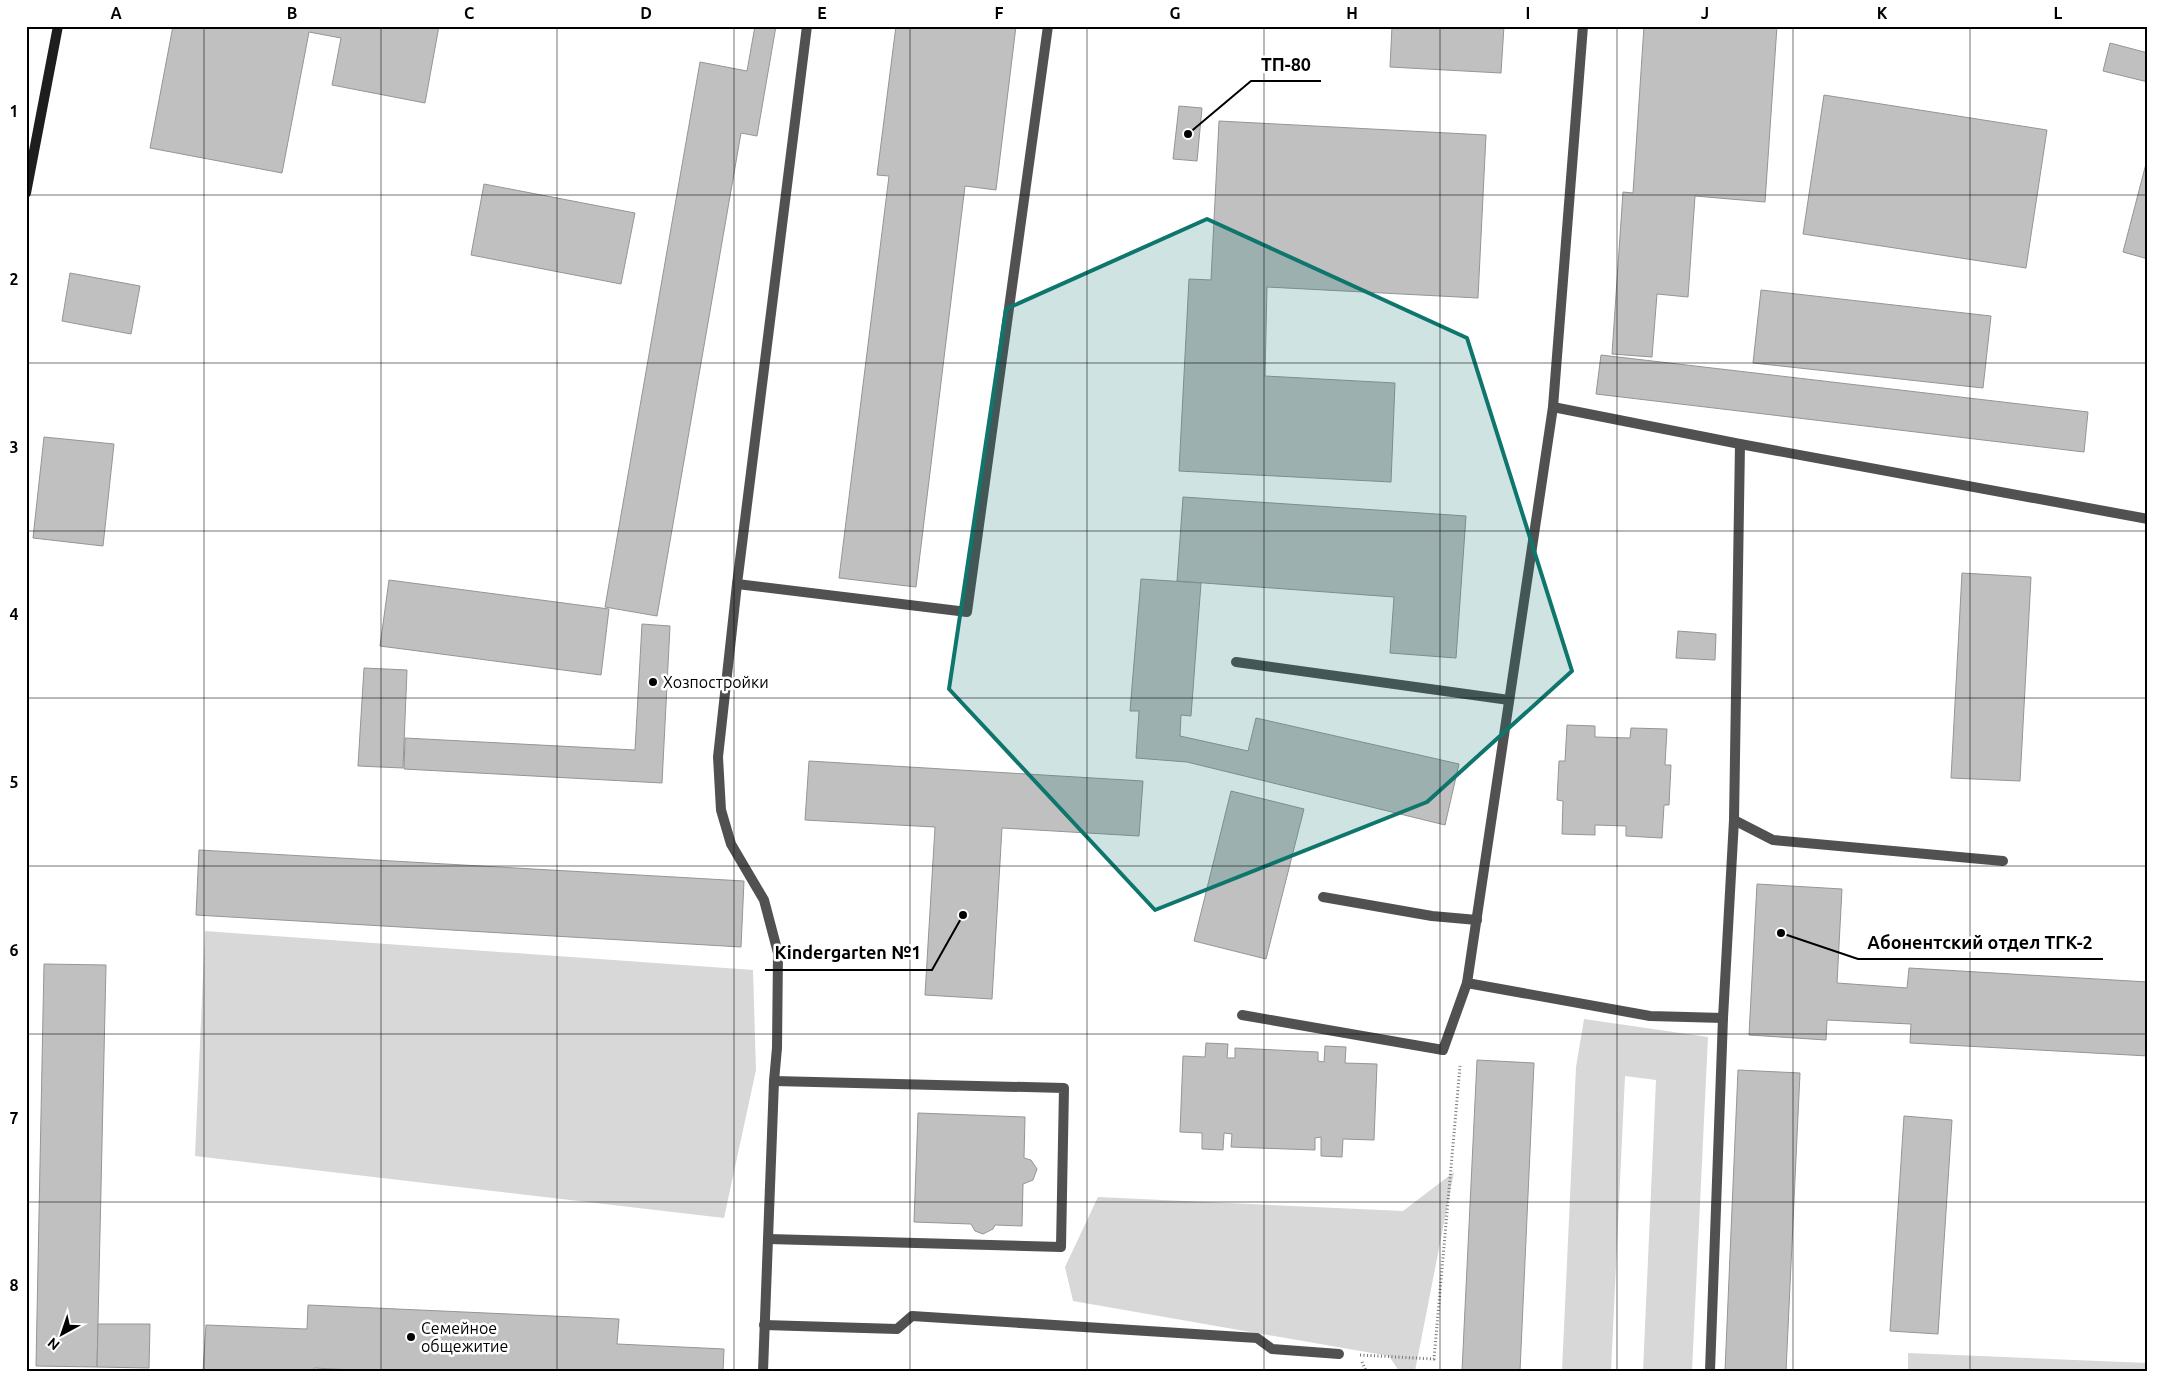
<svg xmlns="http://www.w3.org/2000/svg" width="2174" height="1397" font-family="Ubuntu,sans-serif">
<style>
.green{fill:#d8d8d8}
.building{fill:#c0c0c0;stroke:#959595}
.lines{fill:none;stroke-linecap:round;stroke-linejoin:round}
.path{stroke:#737373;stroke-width:3;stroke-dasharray:1 2.5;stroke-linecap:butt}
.lane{stroke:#515151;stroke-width:10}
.street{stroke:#515151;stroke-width:10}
.secondary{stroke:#1e1e1e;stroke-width:10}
.marked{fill:#0f766e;fill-opacity:0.2;stroke:#0f766e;stroke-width:4;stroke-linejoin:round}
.grid{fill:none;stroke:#000;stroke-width:1;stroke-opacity:0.55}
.poi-dot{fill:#000;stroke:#fff;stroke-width:2}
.labels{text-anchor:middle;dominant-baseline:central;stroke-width:5;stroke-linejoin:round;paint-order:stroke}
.poi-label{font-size:16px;fill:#000;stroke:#fff;text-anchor:start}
.leader{fill:none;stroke:#000;stroke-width:2}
.callout-dot{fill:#000;stroke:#fff;stroke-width:2}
.callout-label{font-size:18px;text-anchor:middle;font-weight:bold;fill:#000;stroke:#fff;stroke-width:5;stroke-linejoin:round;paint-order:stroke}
.neatline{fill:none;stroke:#000;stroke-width:2}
.grid-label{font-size:16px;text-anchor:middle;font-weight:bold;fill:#000}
</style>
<rect width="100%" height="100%" fill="#fff"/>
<g class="green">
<path d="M 205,931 L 753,970 L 756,1070 L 724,1218 L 195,1156 Z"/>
<path d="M 1584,1019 L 1708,1037 L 1692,1371 L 1643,1371 L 1656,1080 L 1625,1076 L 1611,1371 L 1562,1371 L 1576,1067 Z"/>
<path d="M 1454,1172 L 1415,1371 L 1399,1371 L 1389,1356 L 1073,1301 L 1065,1267 L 1098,1197 L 1403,1211 Z"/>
<path d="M 1908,1353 L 2148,1363 L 2148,1371 L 1908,1371 Z"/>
</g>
<g class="building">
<path d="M 173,26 L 439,26 L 425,103 L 332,85 L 341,38 L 309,32 L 282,173 L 150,148 Z"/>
<path d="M 755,26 L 776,26 L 757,136 L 741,133 L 657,616 L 605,607 L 700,62 L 747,71 Z"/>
<path d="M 896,26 L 1016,26 L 996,190 L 965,186 L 916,587 L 839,578 L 889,176 L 877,175 Z"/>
<path d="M 1392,26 L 1504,26 L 1501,73 L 1390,67 Z"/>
<path d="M 1644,26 L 1777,26 L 1765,202 L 1695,196 L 1688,297 L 1657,294 L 1652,357 L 1612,354 L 1623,192 L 1633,193 Z"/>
<path d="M 2110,43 L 2148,53 L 2148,82 L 2103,71 Z"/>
<path d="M 1824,95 L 2047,130 L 2026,268 L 1803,234 Z"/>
<path d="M 1179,106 L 1202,108 L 1197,161 L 1173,159 Z"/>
<path d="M 1219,121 L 1486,135 L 1478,298 L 1267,287 L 1265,376 L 1395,383 L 1391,482 L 1179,471 L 1189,279 L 1211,280 Z"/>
<path d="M 2148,156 L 2148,259 L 2123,252 Z"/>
<path d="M 484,184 L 635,213 L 621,284 L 471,255 Z"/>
<path d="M 70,273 L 140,286 L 131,334 L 62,321 Z"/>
<path d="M 1761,290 L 1991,316 L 1983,388 L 1753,363 Z"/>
<path d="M 1601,355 L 2088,412 L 2084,452 L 1596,394 Z"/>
<path d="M 44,437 L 114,444 L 103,546 L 33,538 Z"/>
<path d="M 1183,497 L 1466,516 L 1456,658 L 1390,653 L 1394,597 L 1177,581 Z"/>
<path d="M 1962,573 L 2031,577 L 2020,781 L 1951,778 Z"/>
<path d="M 1141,579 L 1201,583 L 1191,716 L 1181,715 L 1180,736 L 1248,751 L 1256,718 L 1459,764 L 1445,825 L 1187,762 L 1136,758 L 1139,711 L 1130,711 Z"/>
<path d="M 389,580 L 609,609 L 601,675 L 380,646 Z"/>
<path d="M 642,624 L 670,626 L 662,783 L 404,769 L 405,738 L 635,750 Z"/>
<path d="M 1678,631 L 1716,634 L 1715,660 L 1676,658 Z"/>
<path d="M 364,668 L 407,670 L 403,768 L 358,766 Z"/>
<path d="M 1567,725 L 1595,726 L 1595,737 L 1630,738 L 1631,728 L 1667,729 L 1665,765 L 1671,765 L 1669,805 L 1664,805 L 1662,838 L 1626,836 L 1626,826 L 1595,825 L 1595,835 L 1562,834 L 1563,801 L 1557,800 L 1559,761 L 1565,761 Z"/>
<path d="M 809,761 L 1143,781 L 1139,836 L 1002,828 L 992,999 L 925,995 L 935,827 L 805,820 Z"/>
<path d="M 1231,791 L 1304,809 L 1266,959 L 1194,941 Z"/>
<path d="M 199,850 L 744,881 L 741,947 L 196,915 Z"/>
<path d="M 1757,884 L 1842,889 L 1837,983 L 1907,988 L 1909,968 L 2148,982 L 2148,1056 L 1910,1043 L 1911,1024 L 1827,1020 L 1826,1040 L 1749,1035 Z"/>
<path d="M 44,964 L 106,965 L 97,1367 L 36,1366 Z"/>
<path d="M 1206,1043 L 1228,1044 L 1227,1058 L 1235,1058 L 1235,1048 L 1318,1052 L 1318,1061 L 1324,1062 L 1325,1046 L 1346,1047 L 1345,1063 L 1377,1064 L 1374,1140 L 1343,1139 L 1342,1157 L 1321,1156 L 1321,1137 L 1315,1138 L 1315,1150 L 1231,1147 L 1232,1134 L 1224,1133 L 1223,1150 L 1202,1149 L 1202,1133 L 1180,1132 L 1183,1056 L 1205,1057 Z"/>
<path d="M 1477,1060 L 1534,1063 L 1520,1371 L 1462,1371 Z"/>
<path d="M 1738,1070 L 1800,1073 L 1786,1371 L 1725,1371 Z"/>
<path d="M 918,1113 L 1025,1117 L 1024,1158 L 1031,1160 L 1037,1169 L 1033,1180 L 1023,1184 L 1022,1226 L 995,1225 L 993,1229 L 983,1234 L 975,1231 L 971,1224 L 914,1222 Z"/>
<path d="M 1904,1116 L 1952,1120 L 1938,1334 L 1890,1331 Z"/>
<path d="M 308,1305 L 619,1319 L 617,1344 L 724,1349 L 723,1371 L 372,1371 L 314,1368 L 314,1371 L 203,1371 L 206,1325 L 307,1329 Z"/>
<path d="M 98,1324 L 150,1324 L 149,1368 L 97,1367 Z"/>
</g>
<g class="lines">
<g class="path">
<path d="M 1360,1355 L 1434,1359 L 1460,1066"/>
<path d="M 1362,1362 L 1366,1371"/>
</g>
<g class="lane">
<path d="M 1553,407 L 1740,444 L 2148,519"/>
<path d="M 1740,444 L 1734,820 L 1773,840 L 2003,861"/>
<path d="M 737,584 L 967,612 L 1048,26"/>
<path d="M 1236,662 L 1509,700"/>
<path d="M 1323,897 L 1432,916 L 1477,920"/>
<path d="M 1242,1015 L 1443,1050 L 1467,983 L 1650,1016 L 1723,1018 L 1734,820"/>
<path d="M 768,1239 L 1061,1247 L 1064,1088 L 774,1081"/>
<path d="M 764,1325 L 897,1329 L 912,1316 L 1257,1338 L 1272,1349 L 1339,1354"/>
<path d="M 1710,1371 L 1723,1018"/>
</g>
<g class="street">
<path d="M 1467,983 L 1553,407 L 1583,26"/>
<path d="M 763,1371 L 774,1081 L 777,1048 L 778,953 L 764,900 L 731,844 L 721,810 L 718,757 L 737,584 L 807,26"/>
</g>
<path class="secondary" d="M 26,193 L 58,26"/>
</g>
<path class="marked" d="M 1207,219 L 1467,338 L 1572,671 L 1427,802 L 1155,910 L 949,689 L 1006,309 Z"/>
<path class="grid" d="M 204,26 L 204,1371M 381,26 L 381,1371M 557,26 L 557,1371M 734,26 L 734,1371M 910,26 L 910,1371M 1087,26 L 1087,1371M 1264,26 L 1264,1371M 1440,26 L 1440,1371M 1617,26 L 1617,1371M 1793,26 L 1793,1371M 1970,26 L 1970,1371M 26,195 L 2148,195M 26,363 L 2148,363M 26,531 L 2148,531M 26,698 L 2148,698M 26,866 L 2148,866M 26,1034 L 2148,1034M 26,1202 L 2148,1202"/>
<g class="poi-dot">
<circle cx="653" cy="682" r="5"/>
<circle cx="411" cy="1337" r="5"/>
</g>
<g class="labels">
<g class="poi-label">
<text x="663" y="682">Хозпостройки</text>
<text x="421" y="1328">Семейное<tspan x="421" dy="18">общежитие</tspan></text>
</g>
</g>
<path class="leader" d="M1188 134L1251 81H1321M1781 933L1858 959H2103M963 915L932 970H765"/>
<g class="callout-dot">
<circle cx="1188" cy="134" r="5"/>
<circle cx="1781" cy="933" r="5"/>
<circle cx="963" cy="915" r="5"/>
</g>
<g class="callout-label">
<text x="1286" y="71">ТП-80</text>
<text x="1980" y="949">Абонентский отдел ТГК-2</text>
<text x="848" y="959">Kindergarten №1</text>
</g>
<rect width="2174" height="1397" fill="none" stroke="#ffffff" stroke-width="55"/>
<g transform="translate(62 1334) rotate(220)" stroke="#ffffff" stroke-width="4" paint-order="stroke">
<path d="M0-4L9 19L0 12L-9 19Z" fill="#000000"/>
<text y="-8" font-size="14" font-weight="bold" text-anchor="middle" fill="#000000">N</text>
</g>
<rect x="28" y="28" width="2118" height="1342" class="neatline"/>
<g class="grid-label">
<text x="116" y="19">A</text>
<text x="292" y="19">B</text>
<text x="469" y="19">C</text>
<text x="646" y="19">D</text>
<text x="822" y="19">E</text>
<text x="999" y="19">F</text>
<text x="1175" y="19">G</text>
<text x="1352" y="19">H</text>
<text x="1528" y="19">I</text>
<text x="1705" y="19">J</text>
<text x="1882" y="19">K</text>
<text x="2058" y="19">L</text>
<text x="14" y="117">1</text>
<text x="14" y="285">2</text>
<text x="14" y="453">3</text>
<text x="14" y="620">4</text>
<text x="14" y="788">5</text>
<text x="14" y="956">6</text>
<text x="14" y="1124">7</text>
<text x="14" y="1291">8</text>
</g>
</svg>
